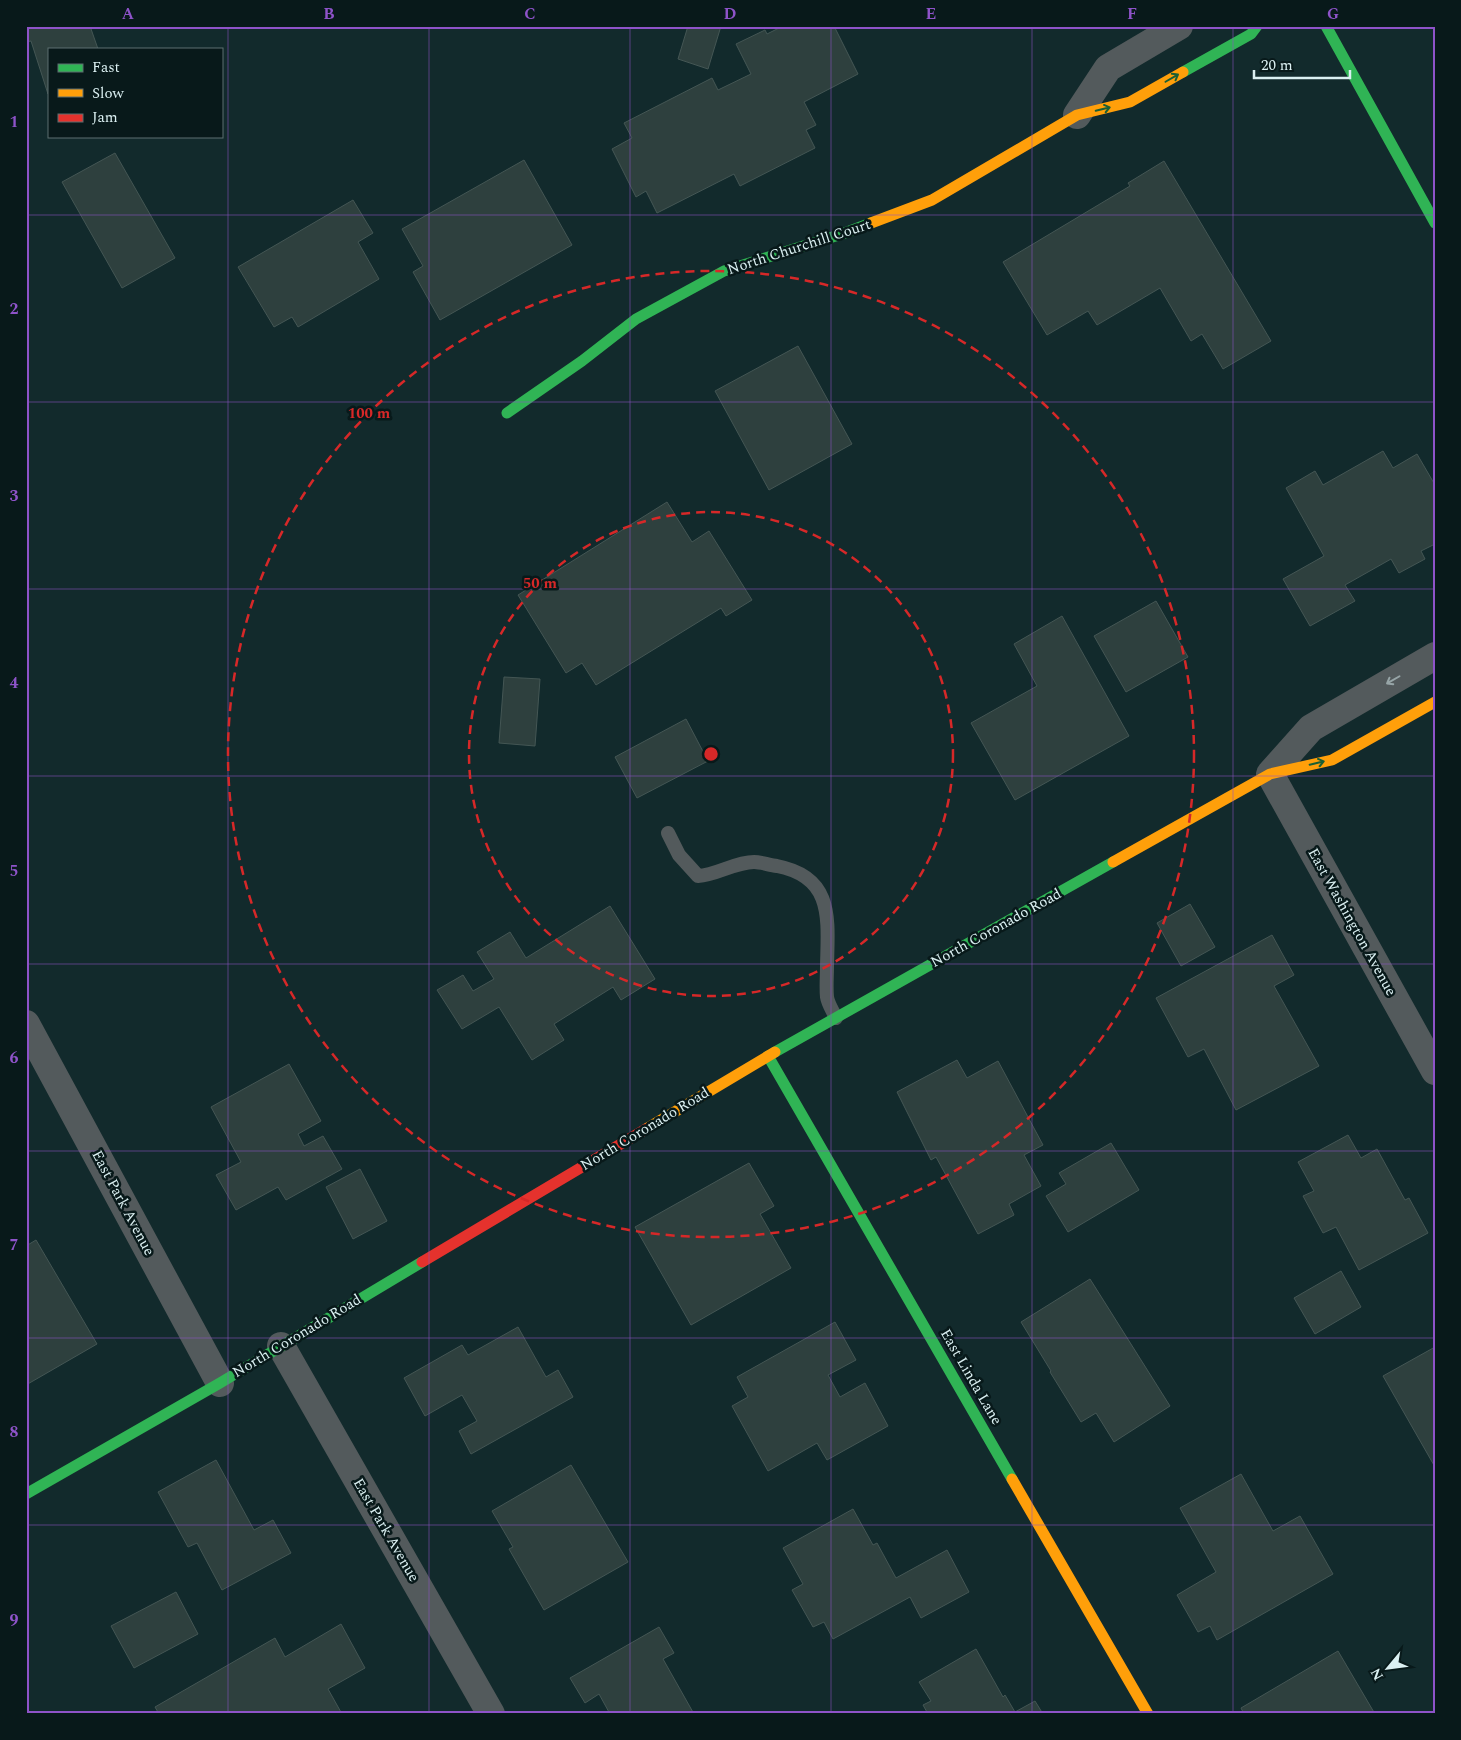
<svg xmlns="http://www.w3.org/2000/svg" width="1461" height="1740" font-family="Spectral,serif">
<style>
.building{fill:#2e403e;stroke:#445654}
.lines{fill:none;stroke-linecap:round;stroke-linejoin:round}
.lane{stroke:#535a5c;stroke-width:14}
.street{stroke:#535a5c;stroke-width:28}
.fast{stroke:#30b455;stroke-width:11}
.slow{stroke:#ff9f0a;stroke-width:11}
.jam{stroke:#e5322d;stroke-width:11}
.oneway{stroke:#1a5f35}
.oneway2{stroke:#97a5a7}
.grid{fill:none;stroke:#8e53c9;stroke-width:1;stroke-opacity:0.55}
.ring{fill:none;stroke:#d62828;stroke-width:2.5;stroke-dasharray:9 6}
.labels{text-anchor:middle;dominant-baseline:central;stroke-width:5;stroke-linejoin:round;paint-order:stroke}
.street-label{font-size:15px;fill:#dbf0f2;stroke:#08191a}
.centre{fill:#d62828;stroke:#08191a;stroke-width:2.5}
.ring-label{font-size:15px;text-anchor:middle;font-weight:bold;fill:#d62828;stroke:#08191a;stroke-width:5;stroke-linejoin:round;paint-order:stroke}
.neatline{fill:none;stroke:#8e53c9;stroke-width:2}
.grid-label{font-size:16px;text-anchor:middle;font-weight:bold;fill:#8e53c9}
</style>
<rect width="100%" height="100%" fill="#122a2c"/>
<g class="building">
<path d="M 26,26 L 90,26 L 98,49 L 49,49 L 48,94 L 31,41 L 26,42 Z"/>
<path d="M 688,26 L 721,26 L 708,69 L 678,59 Z"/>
<path d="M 783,26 L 834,26 L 858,74 L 804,102 L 816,125 L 806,130 L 815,148 L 740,186 L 734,174 L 657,213 L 646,191 L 636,197 L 612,149 L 632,138 L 624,123 L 712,78 L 718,90 L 751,74 L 736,44 L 765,30 L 767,34 Z"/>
<path d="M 115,153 L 175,258 L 122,288 L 62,182 Z"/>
<path d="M 524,160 L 572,245 L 440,320 L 413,272 L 423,266 L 402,229 Z"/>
<path d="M 1164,161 L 1271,341 L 1223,369 L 1202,334 L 1191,341 L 1160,288 L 1097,325 L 1088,311 L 1047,335 L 1003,262 L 1130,186 L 1128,183 Z"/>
<path d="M 353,200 L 373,233 L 358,242 L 379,279 L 298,327 L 292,317 L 274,327 L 238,267 Z"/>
<path d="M 798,346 L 852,444 L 769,490 L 715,391 Z"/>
<path d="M 1383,451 L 1393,468 L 1417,454 L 1435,485 L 1435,544 L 1421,551 L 1425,559 L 1399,573 L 1391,559 L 1345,585 L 1355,601 L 1310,626 L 1283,579 L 1324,556 L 1286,488 L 1315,471 L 1323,485 Z"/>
<path d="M 667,502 L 692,542 L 709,531 L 752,600 L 726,616 L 721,608 L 596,685 L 582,663 L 566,673 L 518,595 Z"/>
<path d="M 1156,601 L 1188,657 L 1126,692 L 1094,636 Z"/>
<path d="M 1062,616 L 1129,736 L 1015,800 L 971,723 L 1037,686 L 1014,644 Z"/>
<path d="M 504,677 L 540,679 L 535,746 L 499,743 Z"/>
<path d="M 686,719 L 708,761 L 637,798 L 615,757 Z"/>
<path d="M 1190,904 L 1215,947 L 1181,966 L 1157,923 Z"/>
<path d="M 610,906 L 655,979 L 621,1000 L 613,987 L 554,1024 L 564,1040 L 532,1060 L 499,1007 L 462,1029 L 437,990 L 463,975 L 473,991 L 494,979 L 477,952 L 510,932 L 526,958 Z"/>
<path d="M 1272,935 L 1294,975 L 1274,986 L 1319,1066 L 1236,1110 L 1204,1049 L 1188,1057 L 1156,998 Z"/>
<path d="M 957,1060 L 967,1078 L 998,1061 L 1043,1145 L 1024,1155 L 1041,1186 L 1009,1204 L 1014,1215 L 978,1234 L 936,1157 L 931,1160 L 897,1092 Z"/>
<path d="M 289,1064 L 321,1121 L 298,1134 L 304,1146 L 323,1136 L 342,1169 L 286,1200 L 278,1187 L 236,1210 L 216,1175 L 241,1162 L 211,1107 Z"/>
<path d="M 1348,1135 L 1361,1158 L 1377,1149 L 1405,1200 L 1409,1198 L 1428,1233 L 1359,1270 L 1336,1227 L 1323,1233 L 1303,1196 L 1314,1191 L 1298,1162 Z"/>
<path d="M 1111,1143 L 1139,1190 L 1068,1232 L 1046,1196 L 1066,1184 L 1059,1173 Z"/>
<path d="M 749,1163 L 774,1206 L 760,1214 L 791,1268 L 691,1325 L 635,1227 Z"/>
<path d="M 360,1169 L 387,1221 L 353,1239 L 326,1187 Z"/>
<path d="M 36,1240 L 97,1344 L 26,1385 L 26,1246 Z"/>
<path d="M 1341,1271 L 1361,1307 L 1315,1334 L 1294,1298 Z"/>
<path d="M 1090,1279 L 1170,1406 L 1114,1442 L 1096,1413 L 1081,1422 L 1050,1372 L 1051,1371 L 1021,1322 Z"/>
<path d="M 835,1322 L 856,1360 L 828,1375 L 840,1397 L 865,1383 L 888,1426 L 827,1460 L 817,1443 L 768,1471 L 732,1406 L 748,1397 L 737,1377 Z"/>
<path d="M 518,1327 L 546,1377 L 558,1370 L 573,1397 L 471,1454 L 459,1431 L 477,1421 L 462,1395 L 425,1416 L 404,1378 L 462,1345 L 468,1355 Z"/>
<path d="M 1435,1347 L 1435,1467 L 1383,1376 Z"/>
<path d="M 216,1460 L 254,1530 L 273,1520 L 291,1553 L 222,1590 L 197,1543 L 188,1547 L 158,1492 Z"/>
<path d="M 571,1465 L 628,1562 L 544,1610 L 509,1549 L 513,1547 L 492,1511 Z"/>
<path d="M 1241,1474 L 1273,1531 L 1300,1516 L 1333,1574 L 1217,1640 L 1210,1626 L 1198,1632 L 1177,1595 L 1216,1572 L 1180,1508 Z"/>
<path d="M 853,1509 L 873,1545 L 877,1543 L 896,1578 L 947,1550 L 969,1592 L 921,1618 L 910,1597 L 833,1639 L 824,1622 L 813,1627 L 792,1590 L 803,1584 L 783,1548 Z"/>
<path d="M 176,1592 L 198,1634 L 134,1668 L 111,1626 Z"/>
<path d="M 341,1624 L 365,1668 L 328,1689 L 342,1714 L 159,1714 L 155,1707 L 275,1638 L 285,1657 Z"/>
<path d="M 659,1627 L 674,1653 L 663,1659 L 694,1714 L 610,1714 L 599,1694 L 585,1703 L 570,1678 Z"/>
<path d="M 976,1649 L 1003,1697 L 1005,1695 L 1015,1712 L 1035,1701 L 1043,1714 L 928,1714 L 923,1705 L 931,1701 L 919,1682 Z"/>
<path d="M 1338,1651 L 1375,1714 L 1244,1714 L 1241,1708 Z"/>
</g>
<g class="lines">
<path class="lane" d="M 668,833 L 679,855 L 698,876 C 717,875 735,862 754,862 C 761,862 769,865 777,866 C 834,877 828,919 827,966 C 827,976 826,987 827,997 C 828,1004 833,1011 836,1018"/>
<g class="street">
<path d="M 1077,115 L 1108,68 L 1179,26"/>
<path d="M 1435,656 L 1311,728 L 1270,774 L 1435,1071"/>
<path d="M 26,1024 L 220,1383"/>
<path d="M 281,1346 L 491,1714"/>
</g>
<g class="fast">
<path d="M 1326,26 L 1435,223"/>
<path d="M 1183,72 L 1251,34 L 1257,26"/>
<path d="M 507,413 L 582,361 L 636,319 L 724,271 L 842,234 L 871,223"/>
<path d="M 775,1052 L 1113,862"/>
<path d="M 768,1056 L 1012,1479"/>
<path d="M 26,1494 L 220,1383 L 422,1262"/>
</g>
<g class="slow">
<path d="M 871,223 L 932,200 L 1077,115 L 1130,102 L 1183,72"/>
<path d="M 1113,862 L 1270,774 L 1332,760 L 1435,702"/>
<path d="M 646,1129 L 775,1052"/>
<path d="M 1012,1479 L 1148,1714"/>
</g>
<path class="jam" d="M 422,1262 L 646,1129"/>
</g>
<defs><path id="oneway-shaft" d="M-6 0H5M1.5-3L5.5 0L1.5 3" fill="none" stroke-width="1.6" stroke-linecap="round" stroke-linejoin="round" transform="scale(1.25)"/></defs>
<g class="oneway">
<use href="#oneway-shaft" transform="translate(1172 78) rotate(-30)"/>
<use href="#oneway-shaft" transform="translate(1103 109) rotate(-13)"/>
<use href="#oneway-shaft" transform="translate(1317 763) rotate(-13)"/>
</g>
<use class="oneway2" href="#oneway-shaft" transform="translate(1393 680) rotate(150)"/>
<path class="grid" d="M 228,26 L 228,1714M 429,26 L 429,1714M 630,26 L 630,1714M 831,26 L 831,1714M 1032,26 L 1032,1714M 1233,26 L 1233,1714M 26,215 L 1435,215M 26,402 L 1435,402M 26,589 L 1435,589M 26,776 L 1435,776M 26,964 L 1435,964M 26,1151 L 1435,1151M 26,1338 L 1435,1338M 26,1525 L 1435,1525"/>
<g class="ring">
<circle cx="711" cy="754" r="242"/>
<circle cx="711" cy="754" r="483"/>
</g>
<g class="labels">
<g class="street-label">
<text transform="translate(799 247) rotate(-18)">North Churchill Court</text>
<text transform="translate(1352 922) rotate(61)">East Washington Avenue</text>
<text transform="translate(996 928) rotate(-29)">North Coronado Road</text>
<text transform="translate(645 1129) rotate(-31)">North Coronado Road</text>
<text transform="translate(123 1203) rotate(62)">East Park Avenue</text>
<text transform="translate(297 1336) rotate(-31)">North Coronado Road</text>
<text transform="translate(971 1377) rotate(60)">East Linda Lane</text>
<text transform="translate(386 1530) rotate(60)">East Park Avenue</text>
</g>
</g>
<circle cx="711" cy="754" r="8" class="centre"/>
<g class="ring-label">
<text x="369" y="418">100 m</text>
<text x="540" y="588">50 m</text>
</g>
<rect width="1461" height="1740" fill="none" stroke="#08191a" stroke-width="55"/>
<rect x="48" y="48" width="175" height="90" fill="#08191a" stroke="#5c6f70"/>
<rect x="58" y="64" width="25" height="8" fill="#30b455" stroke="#5c6f70"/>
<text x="92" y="72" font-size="15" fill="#dbf0f2">Fast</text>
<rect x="58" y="89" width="25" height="8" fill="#ff9f0a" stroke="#5c6f70"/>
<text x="92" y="98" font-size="15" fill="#dbf0f2">Slow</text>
<rect x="58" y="114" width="25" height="8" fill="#e5322d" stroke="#5c6f70"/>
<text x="92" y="122" font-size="15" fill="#dbf0f2">Jam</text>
<g transform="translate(1388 1668) rotate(241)" stroke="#08191a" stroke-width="4" paint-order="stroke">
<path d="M0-4L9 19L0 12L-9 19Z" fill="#dbf0f2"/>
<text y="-8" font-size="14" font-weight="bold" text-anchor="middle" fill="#dbf0f2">N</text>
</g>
<path d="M1254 70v8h96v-8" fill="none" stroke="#dbf0f2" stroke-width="2.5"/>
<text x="1261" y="70" font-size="15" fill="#dbf0f2" stroke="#08191a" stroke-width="4" paint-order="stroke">20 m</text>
<rect x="28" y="28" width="1406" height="1684" class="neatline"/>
<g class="grid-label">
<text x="128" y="19">A</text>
<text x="329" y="19">B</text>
<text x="530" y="19">C</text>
<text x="730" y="19">D</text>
<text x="931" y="19">E</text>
<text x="1132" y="19">F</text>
<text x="1333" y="19">G</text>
<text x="14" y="127">1</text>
<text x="14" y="314">2</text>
<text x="14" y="501">3</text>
<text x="14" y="688">4</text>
<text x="14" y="876">5</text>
<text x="14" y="1063">6</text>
<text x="14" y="1250">7</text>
<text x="14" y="1437">8</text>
<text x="14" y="1625">9</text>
</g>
</svg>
